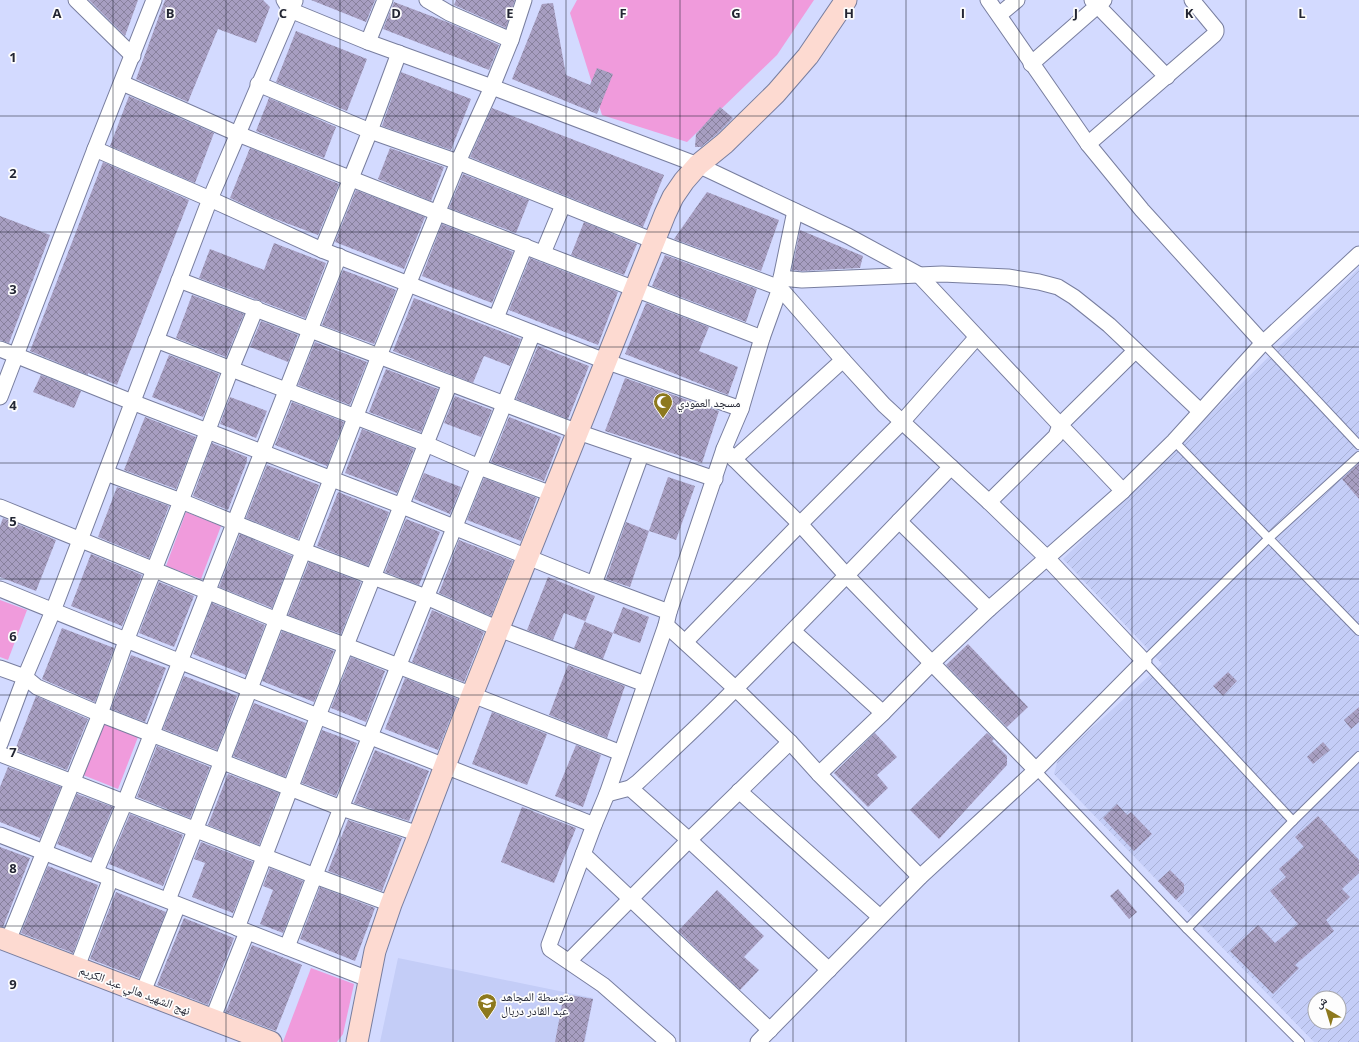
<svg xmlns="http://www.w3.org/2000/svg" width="1359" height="1042" font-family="'Open Sans','Noto Naskh Arabic',sans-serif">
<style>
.built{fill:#c4cdf7}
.industrial{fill:url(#industrial-furrows);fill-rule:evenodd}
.green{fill:#f09bdc}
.building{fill:url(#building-cross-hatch)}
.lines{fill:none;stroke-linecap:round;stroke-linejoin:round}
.lane-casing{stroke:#787e9f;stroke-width:10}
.street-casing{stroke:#787e9f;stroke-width:17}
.secondary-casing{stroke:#787e9f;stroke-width:23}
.lane{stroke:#fff;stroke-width:8}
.street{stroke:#fff;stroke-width:15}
.secondary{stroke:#fddad1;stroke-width:21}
.grid{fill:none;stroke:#232633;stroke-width:1;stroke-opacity:0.55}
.labels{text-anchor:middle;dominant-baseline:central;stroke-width:3.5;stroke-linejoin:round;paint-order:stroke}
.poi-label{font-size:12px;fill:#232633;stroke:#fdfdfd;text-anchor:start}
.street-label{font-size:12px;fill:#232633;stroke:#fdfdfd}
.grid-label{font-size:13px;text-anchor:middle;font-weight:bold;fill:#232633;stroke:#fdfdfd;stroke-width:3.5;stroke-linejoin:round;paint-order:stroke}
</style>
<defs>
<pattern id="industrial-furrows" width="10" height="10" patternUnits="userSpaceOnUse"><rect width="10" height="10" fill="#c4cdf7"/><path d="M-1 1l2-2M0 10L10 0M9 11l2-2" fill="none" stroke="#a8b0d4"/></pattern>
<pattern id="building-cross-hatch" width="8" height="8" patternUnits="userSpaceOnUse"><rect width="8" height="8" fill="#a79ec1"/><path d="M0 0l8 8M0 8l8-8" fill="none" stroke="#88819d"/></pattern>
</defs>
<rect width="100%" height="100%" fill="#d3daff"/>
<path class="built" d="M 398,958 L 593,998 L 585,1042 L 380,1042 Z"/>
<path class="industrial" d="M 1359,268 L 1359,1042 L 1314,1042 L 1054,774 L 1058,759 L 1162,664 L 1063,559 ZM 1315,998 L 1339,998 L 1339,1022 L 1315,1022 Z"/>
<g class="green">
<path d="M 577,0 L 814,0 L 777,55 L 687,142 L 602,115 L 570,13 Z"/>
<path d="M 186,512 L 221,526 L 201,579 L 166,566 Z"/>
<path d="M 0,600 L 27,610 L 8,660 L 0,657 Z"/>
<path d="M 103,723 L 138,737 L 118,789 L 83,775 Z"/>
<path d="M 311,968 L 354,984 L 343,1034 L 337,1042 L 283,1042 Z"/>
</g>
<g class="building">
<path d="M 89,0 L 138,0 L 125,36 Z"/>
<path d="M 165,0 L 263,0 L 270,7 L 256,43 L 218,29 L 188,102 L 136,79 Z"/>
<path d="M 311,0 L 375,0 L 366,22 Z"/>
<path d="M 456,0 L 515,0 L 506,28 L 454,5 Z"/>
<path d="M 394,2 L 447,22 L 499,45 L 489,70 L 383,29 Z"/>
<path d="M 553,3 L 566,75 L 590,85 L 597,68 L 613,74 L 597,114 L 512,79 L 542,4 Z"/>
<path d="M 296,31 L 367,59 L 347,111 L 276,82 Z"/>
<path d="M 401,72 L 471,99 L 451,150 L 382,126 Z"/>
<path d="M 129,96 L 214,133 L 195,183 L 110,146 Z"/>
<path d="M 269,98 L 336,127 L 324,158 L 256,131 Z"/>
<path d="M 720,107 L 733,118 L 717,134 L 701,147 L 695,147 L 696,134 Z"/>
<path d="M 492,108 L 664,175 L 643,227 L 470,157 Z"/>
<path d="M 250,148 L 339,184 L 318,235 L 273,218 L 230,198 Z"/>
<path d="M 390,148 L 444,167 L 431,201 L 378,179 Z"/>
<path d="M 103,162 L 189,200 L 117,385 L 88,373 L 88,375 L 30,351 Z"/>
<path d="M 463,174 L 529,200 L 516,233 L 449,208 Z"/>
<path d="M 356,190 L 425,217 L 404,269 L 335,242 Z"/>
<path d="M 707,192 L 779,220 L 761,271 L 674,239 Z"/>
<path d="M 0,216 L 50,235 L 9,343 L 0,340 Z"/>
<path d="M 584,222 L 637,244 L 624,275 L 571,255 Z"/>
<path d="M 442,224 L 513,252 L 492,303 L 422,276 Z"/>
<path d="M 800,230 L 863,256 L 860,268 L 802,271 L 792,270 Z"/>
<path d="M 274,243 L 326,263 L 305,318 L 263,302 L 259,300 L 255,299 L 199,278 L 210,249 L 264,270 Z"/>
<path d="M 665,255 L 757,289 L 746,322 L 652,286 Z"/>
<path d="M 530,258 L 618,292 L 598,345 L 509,310 Z"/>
<path d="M 343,270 L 396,290 L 374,344 L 322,325 Z"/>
<path d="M 192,295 L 244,314 L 226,357 L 176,338 Z"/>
<path d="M 414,298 L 521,339 L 510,366 L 484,356 L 473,383 L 393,351 Z"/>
<path d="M 646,303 L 709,327 L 699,351 L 738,367 L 728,395 L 625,354 Z"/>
<path d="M 261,321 L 298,335 L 288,362 L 250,347 Z"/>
<path d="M 315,342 L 367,362 L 350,405 L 298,385 Z"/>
<path d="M 538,346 L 589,366 L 568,419 L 516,399 Z"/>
<path d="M 169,355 L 219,374 L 203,417 L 152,397 Z"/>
<path d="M 386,369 L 438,389 L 421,432 L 369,412 Z"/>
<path d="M 41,375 L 81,391 L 74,408 L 33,392 Z"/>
<path d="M 625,378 L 719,411 L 702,463 L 605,431 Z"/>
<path d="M 455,396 L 492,410 L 481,437 L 444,423 Z"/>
<path d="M 230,397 L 267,411 L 256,438 L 220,424 Z"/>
<path d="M 292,402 L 344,422 L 327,466 L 275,445 Z"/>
<path d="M 145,417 L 196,437 L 176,489 L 124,470 Z"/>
<path d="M 509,417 L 561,437 L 544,481 L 491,462 Z"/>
<path d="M 362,429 L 414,449 L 397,493 L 345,473 Z"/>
<path d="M 212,443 L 247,457 L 247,461 L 228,510 L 193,496 Z"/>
<path d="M 1359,463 L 1359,499 L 1342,479 Z"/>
<path d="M 267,465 L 319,485 L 298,539 L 246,518 Z"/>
<path d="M 424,473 L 461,487 L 450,514 L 414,499 Z"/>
<path d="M 668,477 L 695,486 L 676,540 L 649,531 Z"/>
<path d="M 484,478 L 537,498 L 521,541 L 467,520 Z"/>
<path d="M 117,487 L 169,506 L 149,558 L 98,537 Z"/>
<path d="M 338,492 L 389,512 L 368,566 L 317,546 Z"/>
<path d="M 3,518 L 56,540 L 36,591 L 0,577 L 0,526 Z"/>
<path d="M 406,519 L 440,532 L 419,585 L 385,572 Z"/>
<path d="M 626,522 L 649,531 L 630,587 L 606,579 Z"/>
<path d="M 240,534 L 292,556 L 272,608 L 219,587 Z"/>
<path d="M 459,540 L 513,561 L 491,616 L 439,593 Z"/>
<path d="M 91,554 L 142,575 L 122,626 L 71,606 Z"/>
<path d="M 309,562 L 361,582 L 341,634 L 288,615 Z"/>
<path d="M 548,577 L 595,596 L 585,622 L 613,633 L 623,607 L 649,617 L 640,643 L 613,633 L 603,659 L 574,648 L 585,621 L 564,613 L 553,640 L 527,630 Z"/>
<path d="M 159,582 L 194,596 L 174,647 L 139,633 Z"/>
<path d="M 212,603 L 265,625 L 246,675 L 193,654 Z"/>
<path d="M 432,610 L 484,632 L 464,682 L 412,662 Z"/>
<path d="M 62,628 L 114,648 L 95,702 L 42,679 Z"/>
<path d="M 282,631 L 334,651 L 314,702 L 262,681 Z"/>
<path d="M 968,644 L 1028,707 L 1007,727 L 946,665 Z"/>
<path d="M 131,655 L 166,668 L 145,722 L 111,709 Z"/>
<path d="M 351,657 L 385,671 L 366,722 L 331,708 Z"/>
<path d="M 568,665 L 625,686 L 607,738 L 549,715 Z"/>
<path d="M 1228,672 L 1237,681 L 1223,696 L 1213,686 Z"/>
<path d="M 184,676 L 237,696 L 217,750 L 163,729 Z"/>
<path d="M 405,678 L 458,699 L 438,750 L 385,729 Z"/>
<path d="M 36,696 L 88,719 L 67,770 L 15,750 Z"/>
<path d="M 254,703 L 306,723 L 285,777 L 233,756 Z"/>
<path d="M 1359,707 L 1359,722 L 1351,729 L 1344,720 Z"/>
<path d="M 492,712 L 547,734 L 527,785 L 472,764 Z"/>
<path d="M 322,730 L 357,743 L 336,796 L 302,783 Z"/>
<path d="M 875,733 L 897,757 L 877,775 L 888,788 L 868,807 L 834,773 Z"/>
<path d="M 987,733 L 994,739 L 992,741 L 1007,756 L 1007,765 L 939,839 L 910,810 Z"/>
<path d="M 1323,742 L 1330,750 L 1313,764 L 1307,757 Z"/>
<path d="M 576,745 L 601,755 L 583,807 L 555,796 Z"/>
<path d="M 157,746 L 210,767 L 190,818 L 137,797 Z"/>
<path d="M 375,750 L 429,771 L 409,821 L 354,803 Z"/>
<path d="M 8,767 L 61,787 L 40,838 L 0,822 L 0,787 Z"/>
<path d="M 228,774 L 279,793 L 259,845 L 208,825 Z"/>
<path d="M 77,794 L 113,807 L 92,858 L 57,844 Z"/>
<path d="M 1117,804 L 1127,815 L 1131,812 L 1152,834 L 1134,851 L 1103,818 Z"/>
<path d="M 522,807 L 576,828 L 554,883 L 501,862 Z"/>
<path d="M 130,814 L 183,835 L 163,886 L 109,864 Z"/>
<path d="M 1318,816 L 1359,860 L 1359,873 L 1342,889 L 1350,897 L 1326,920 L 1334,931 L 1295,965 L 1299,968 L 1273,994 L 1230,951 L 1258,925 L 1275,943 L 1298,924 L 1270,891 L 1286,877 L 1279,869 L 1304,847 L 1295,837 Z"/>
<path d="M 348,820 L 402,838 L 382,891 L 328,871 Z"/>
<path d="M 201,842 L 253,862 L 233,913 L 192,897 L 205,863 L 194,859 Z"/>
<path d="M 0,847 L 30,858 L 3,927 L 0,926 Z"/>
<path d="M 48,866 L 98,885 L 73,953 L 21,933 Z"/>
<path d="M 270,868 L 303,881 L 283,933 L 260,924 L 273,890 L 263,886 Z"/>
<path d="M 1170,870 L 1184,884 L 1184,892 L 1176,900 L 1158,881 Z"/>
<path d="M 320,887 L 375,908 L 355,961 L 300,939 Z"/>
<path d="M 1118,889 L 1137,912 L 1129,919 L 1110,896 Z"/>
<path d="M 717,890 L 764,936 L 744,957 L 759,970 L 740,990 L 678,931 Z"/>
<path d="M 116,892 L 166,912 L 139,978 L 90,959 Z"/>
<path d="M 184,918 L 234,938 L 208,1005 L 157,985 Z"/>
<path d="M 252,945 L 302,965 L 276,1031 L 226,1012 Z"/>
<path d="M 564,994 L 593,999 L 584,1042 L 555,1042 Z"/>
</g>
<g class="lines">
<defs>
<g id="lane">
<path d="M 1263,343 L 1359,445"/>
<path d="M 1174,441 L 1359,631"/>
<path d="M 1036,770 L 1187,929 L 1300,1042"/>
<path d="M 1293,821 L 1144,661 L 1269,538 L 1359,456"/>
<path d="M 1187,929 L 1293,821 L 1359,756"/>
</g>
<g id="street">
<path d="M 76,0 L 133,56"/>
<path d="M 284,0 L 290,10 L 368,42 L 492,87 L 698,165 L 848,236 L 918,274 L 1060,425 L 1056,436 L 989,502"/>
<path d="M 427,0 L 449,13 L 511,40"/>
<path d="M 988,0 L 1088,144 L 1142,210 L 1263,343"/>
<path d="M 1092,0 L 1167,77"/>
<path d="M 999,15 L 1017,0"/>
<path d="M 368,42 L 385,0"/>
<path d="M 1031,64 L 1104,0"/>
<path d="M 122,83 L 238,134 L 438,213 L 762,338"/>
<path d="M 258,84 L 370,131 L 458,162 L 654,241 L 780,288 L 843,360 L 884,405 L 951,467 L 989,502 L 1046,557 L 1144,661 L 1036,770 L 920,877 L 758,1042"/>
<path d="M 1088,144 L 1214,35 L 1216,32 L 1216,29 L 1192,0"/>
<path d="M 95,149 L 210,199 L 322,250 L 533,333 L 605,361 L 741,409"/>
<path d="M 322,250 L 370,131 L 399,53"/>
<path d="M 543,253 L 563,205"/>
<path d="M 781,278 L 802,280 L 942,274 L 1008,277 L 1039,282 L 1058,287 L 1074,297 L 1109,325 L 1200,411"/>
<path d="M 179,280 L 578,432 L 715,479"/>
<path d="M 496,318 L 525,246"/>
<path d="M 156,340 L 426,444 L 479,467 L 552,494"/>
<path d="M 0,349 L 132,402 L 402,506 L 594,584 L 669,612"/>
<path d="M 0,397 L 95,149 L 154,0"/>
<path d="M 724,449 L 800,524 L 847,576 L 1036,770"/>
<path d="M 734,459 L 843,360"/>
<path d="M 106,473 L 181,501 L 304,551 L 426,597 L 499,629 L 645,684"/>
<path d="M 1123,491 L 1060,425 L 1135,351"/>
<path d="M 0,507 L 277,620 L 347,646 L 621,753"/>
<path d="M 899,521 L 989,609"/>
<path d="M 594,584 L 641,455"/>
<path d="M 0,589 C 197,670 396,746 594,825"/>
<path d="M 666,625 L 736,689 L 790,742 L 819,774 L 920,877"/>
<path d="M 793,631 L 883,713"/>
<path d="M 685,642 L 800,524 L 902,422 L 977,337"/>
<path d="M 0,668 L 25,677 L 37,687 L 100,714 L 341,808 L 419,834"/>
<path d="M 0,744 L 25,677 L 53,611 L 210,199 L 295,1"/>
<path d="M 0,754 L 315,876 L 391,904"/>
<path d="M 819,774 L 883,713 L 932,663 L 989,609 L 1123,491 L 1174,441 L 1263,343 L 1359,254"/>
<path d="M 630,788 L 689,840 L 829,970"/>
<path d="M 739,791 L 880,917"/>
<path d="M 607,794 L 630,788 L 638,782 C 671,751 705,720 737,687 C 809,615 880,541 951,467"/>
<path d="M 0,835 L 368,979"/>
<path d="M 583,854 L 770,1030"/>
<path d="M 96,871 L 125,802 L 339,256"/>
<path d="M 168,900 L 379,356 L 458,162 L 492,87 L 511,40 L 524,0"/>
<path d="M 237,928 L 318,716 L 450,383"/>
<path d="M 8,941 L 100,714 L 126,641 L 181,501 L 231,369 L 256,308"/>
<path d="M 287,947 L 341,808 L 533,333"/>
<path d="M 569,961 L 689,840 L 790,742"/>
<path d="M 77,967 L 111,878"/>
<path d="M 143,992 L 178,905"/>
<path d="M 212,1020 L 247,932"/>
<path d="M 668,1042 L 603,985 L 550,949 L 549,945 L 594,825 L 607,794 L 666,625 L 669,612 L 724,449 L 741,409 L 762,338 L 780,288 L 781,278 L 795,211"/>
</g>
<g id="secondary">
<path d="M 0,938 L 271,1042"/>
<path d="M 357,1042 L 375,951 L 391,904 L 419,834 L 472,695 L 665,214 L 673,197 L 684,181 L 698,165 L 725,143 L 776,93 L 808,56 L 846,0"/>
</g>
</defs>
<use href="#lane" class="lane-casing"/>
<use href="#street" class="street-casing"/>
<use href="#secondary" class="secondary-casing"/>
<use href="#lane" class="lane"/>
<use href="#street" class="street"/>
<use href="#secondary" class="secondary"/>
</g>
<path class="grid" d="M 113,0 L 113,1042M 226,0 L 226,1042M 340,0 L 340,1042M 453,0 L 453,1042M 566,0 L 566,1042M 680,0 L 680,1042M 793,0 L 793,1042M 906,0 L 906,1042M 1019,0 L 1019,1042M 1132,0 L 1132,1042M 1246,0 L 1246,1042M 0,116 L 1359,116M 0,232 L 1359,232M 0,347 L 1359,347M 0,463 L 1359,463M 0,579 L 1359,579M 0,695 L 1359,695M 0,810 L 1359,810M 0,926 L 1359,926"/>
<defs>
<symbol id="mosque-pin" viewBox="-11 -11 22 30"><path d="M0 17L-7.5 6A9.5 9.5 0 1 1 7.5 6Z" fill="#8d791e" stroke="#fdfdfd"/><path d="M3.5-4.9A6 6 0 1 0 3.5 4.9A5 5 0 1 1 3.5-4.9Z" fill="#fff"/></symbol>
<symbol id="school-pin" viewBox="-11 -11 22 30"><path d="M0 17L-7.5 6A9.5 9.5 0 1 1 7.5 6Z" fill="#8d791e" stroke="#fdfdfd"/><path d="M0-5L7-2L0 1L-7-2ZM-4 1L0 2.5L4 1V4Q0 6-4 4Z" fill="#fff"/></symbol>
</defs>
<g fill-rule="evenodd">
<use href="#mosque-pin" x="652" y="391" width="22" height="30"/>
<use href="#school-pin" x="476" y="992" width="22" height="30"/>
</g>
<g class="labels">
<g class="poi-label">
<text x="677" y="402">مسجد العمودي</text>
<text x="501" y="996">متوسطة المجاهد<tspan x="501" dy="14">عبد القادر دربال</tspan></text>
</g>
<g class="street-label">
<text transform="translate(135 990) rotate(21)">نهج الشهيد هالي عبد الكريم</text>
</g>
</g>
<g class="grid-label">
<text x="57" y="18">A</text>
<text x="170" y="18">B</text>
<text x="283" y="18">C</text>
<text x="396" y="18">D</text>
<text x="510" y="18">E</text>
<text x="623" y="18">F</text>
<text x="736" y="18">G</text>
<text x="849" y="18">H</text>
<text x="963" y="18">I</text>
<text x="1076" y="18">J</text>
<text x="1189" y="18">K</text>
<text x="1302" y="18">L</text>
<text x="13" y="62">1</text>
<text x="13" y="178">2</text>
<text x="13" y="294">3</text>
<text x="13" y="410">4</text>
<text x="13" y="526">5</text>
<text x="13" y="641">6</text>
<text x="13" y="757">7</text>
<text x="13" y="873">8</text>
<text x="13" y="989">9</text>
</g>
<g transform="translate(1327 1010) rotate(322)"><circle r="19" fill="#fdfdfd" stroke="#a6a7ac"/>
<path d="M0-3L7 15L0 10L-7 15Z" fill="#8d791e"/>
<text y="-6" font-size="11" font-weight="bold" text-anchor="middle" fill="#232633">ش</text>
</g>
</svg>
